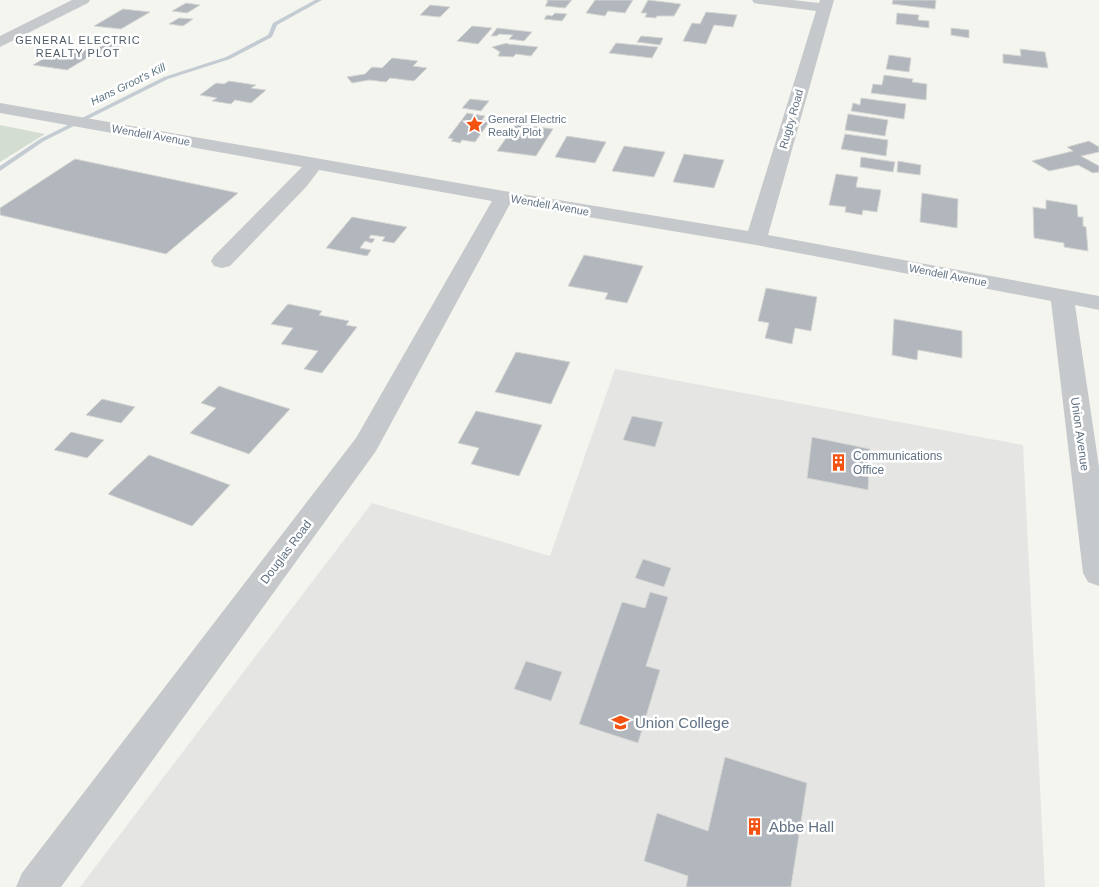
<svg xmlns="http://www.w3.org/2000/svg" width="1099" height="887" font-family="Helvetica,sans-serif">
<style>
.built{fill:#e5e6e4}
.green{fill:#d4ddd1}
.lines{fill:none;stroke-linecap:round;stroke-linejoin:round}
.stream{fill:#c3ccd2;fill-rule:evenodd}
.building{fill:#b1b7bd;stroke:#d6d6d3}
.minor{fill:#c6c9cc;fill-rule:evenodd}
.labels{text-anchor:middle;dominant-baseline:central;stroke-width:5;stroke-linejoin:round;paint-order:stroke}
.far-neighbourhood-label{font-size:11px;letter-spacing:1px;fill:#4f5c69;stroke:#fff}
.far-water-label{font-size:11px;font-style:italic;fill:#5c7682;stroke:#fff}
.far-poi-label{font-size:11px;fill:#617284;stroke:#fff;text-anchor:start}
.far-street-label{font-size:11px;fill:#617284;stroke:#fff}
.street-label{font-size:12px;fill:#617284;stroke:#fff}
.poi-label{font-size:12px;fill:#617284;stroke:#fff;text-anchor:start}
.near-poi-label{font-size:15px;fill:#617284;stroke:#fff;text-anchor:start}
</style>
<rect width="100%" height="100%" fill="#f5f5f0"/>
<path class="built" d="M 615,369 L 1023,445 L 1045,887 L 80,887 L 372,503 L 550,556 Z"/>
<path class="green" d="M 0,125 L 45,134 L 0,162 Z"/>
<g class="lines">
<path class="stream" d="M 315,0 L 322,0 L 277,25 L 272,37 L 230,59 L 168,79 L 44,141 L 0,171 L 0,166 L 40,139 L 164,77 L 226,57 L 268,35 L 273,23 Z"/>
</g>
<g class="building">
<path d="M 546,0 L 572,0 L 565,8 L 545,6 L 548,1 Z"/>
<path d="M 595,0 L 633,0 L 625,13 L 608,11 L 605,16 L 586,13 Z"/>
<path d="M 648,0 L 681,4 L 674,16 L 657,16 L 656,18 L 645,17 L 647,13 L 641,13 Z"/>
<path d="M 893,0 L 936,0 L 935,9 L 892,4 Z"/>
<path d="M 186,3 L 200,5 L 187,13 L 172,11 Z"/>
<path d="M 430,5 L 450,7 L 440,17 L 420,15 Z"/>
<path d="M 123,9 L 150,12 L 121,29 L 94,26 Z"/>
<path d="M 706,12 L 737,15 L 733,27 L 714,25 L 706,44 L 683,41 L 692,23 L 700,24 Z"/>
<path d="M 555,13 L 567,14 L 562,21 L 544,19 L 547,15 L 552,16 Z"/>
<path d="M 897,13 L 919,15 L 918,20 L 929,21 L 929,28 L 896,24 Z"/>
<path d="M 179,18 L 193,19 L 183,26 L 169,24 Z"/>
<path d="M 472,26 L 492,28 L 478,44 L 457,41 Z"/>
<path d="M 497,28 L 532,32 L 524,41 L 509,39 L 513,35 L 499,34 L 497,36 L 491,36 Z"/>
<path d="M 951,28 L 969,30 L 969,38 L 951,35 Z"/>
<path d="M 641,36 L 663,38 L 660,45 L 637,42 Z"/>
<path d="M 107,41 L 125,44 L 104,57 L 92,55 L 67,70 L 33,65 L 53,53 L 70,55 L 80,49 L 92,51 Z"/>
<path d="M 507,43 L 508,44 L 538,47 L 531,56 L 516,54 L 513,57 L 498,56 L 500,52 L 492,47 Z"/>
<path d="M 616,43 L 658,47 L 652,58 L 609,53 Z"/>
<path d="M 1020,49 L 1045,52 L 1048,68 L 1003,63 L 1003,54 L 1021,56 Z"/>
<path d="M 889,55 L 911,58 L 909,72 L 886,69 Z"/>
<path d="M 392,58 L 418,61 L 413,66 L 427,68 L 414,81 L 390,78 L 386,82 L 369,80 L 352,83 L 347,77 L 365,74 L 372,67 L 382,68 Z"/>
<path d="M 884,75 L 913,79 L 912,82 L 927,84 L 926,100 L 871,93 L 873,84 L 882,85 Z"/>
<path d="M 229,81 L 256,85 L 251,88 L 266,90 L 251,103 L 235,100 L 231,104 L 212,101 L 217,98 L 200,95 L 216,83 L 224,84 Z"/>
<path d="M 861,98 L 906,104 L 904,119 L 851,111 L 853,103 L 860,105 Z"/>
<path d="M 470,99 L 489,101 L 481,111 L 462,108 Z"/>
<path d="M 467,113 L 485,116 L 482,120 L 490,121 L 475,142 L 462,140 L 460,143 L 451,141 L 453,139 L 448,138 Z"/>
<path d="M 848,114 L 888,120 L 885,136 L 845,130 Z"/>
<path d="M 516,124 L 553,129 L 536,156 L 497,151 Z"/>
<path d="M 845,134 L 888,140 L 886,156 L 841,149 Z"/>
<path d="M 567,136 L 606,142 L 595,163 L 555,157 Z"/>
<path d="M 1089,141 L 1099,147 L 1099,152 L 1081,156 L 1099,166 L 1099,172 L 1093,173 L 1078,165 L 1049,171 L 1032,161 L 1073,151 L 1067,147 Z"/>
<path d="M 624,146 L 665,152 L 654,177 L 612,171 Z"/>
<path d="M 684,154 L 724,160 L 714,188 L 673,182 Z"/>
<path d="M 861,157 L 895,162 L 893,172 L 860,167 Z"/>
<path d="M 75,159 L 238,193 L 166,254 L 0,215 L 0,208 Z"/>
<path d="M 898,161 L 921,165 L 920,175 L 897,172 Z"/>
<path d="M 836,174 L 858,177 L 856,187 L 881,190 L 877,212 L 863,210 L 862,215 L 845,212 L 846,207 L 829,205 Z"/>
<path d="M 922,193 L 958,199 L 957,228 L 920,222 Z"/>
<path d="M 1046,200 L 1077,205 L 1078,217 L 1083,217 L 1083,226 L 1086,227 L 1088,251 L 1064,247 L 1064,243 L 1034,238 L 1033,207 L 1046,209 Z"/>
<path d="M 352,217 L 407,227 L 394,243 L 382,241 L 385,237 L 371,235 L 369,238 L 375,239 L 372,243 L 365,241 L 360,248 L 371,250 L 367,256 L 326,248 Z"/>
<path d="M 584,255 L 643,266 L 627,303 L 605,299 L 608,293 L 568,286 Z"/>
<path d="M 766,288 L 817,297 L 811,331 L 795,328 L 792,344 L 765,338 L 769,323 L 758,321 Z"/>
<path d="M 288,304 L 322,311 L 319,315 L 349,321 L 346,325 L 357,327 L 322,373 L 304,369 L 318,351 L 281,344 L 293,328 L 271,324 Z"/>
<path d="M 894,319 L 962,331 L 962,358 L 918,350 L 917,360 L 892,355 Z"/>
<path d="M 516,352 L 570,362 L 551,404 L 495,392 Z"/>
<path d="M 219,386 L 233,391 L 290,409 L 249,454 L 190,433 L 216,408 L 201,403 Z"/>
<path d="M 102,399 L 135,407 L 121,423 L 86,415 Z"/>
<path d="M 476,411 L 542,425 L 519,476 L 471,464 L 479,448 L 458,443 Z"/>
<path d="M 632,416 L 663,422 L 655,447 L 623,440 Z"/>
<path d="M 71,432 L 104,440 L 87,458 L 54,450 Z"/>
<path d="M 812,437 L 870,449 L 868,490 L 807,478 Z"/>
<path d="M 149,455 L 230,485 L 192,526 L 108,494 Z"/>
<path d="M 643,559 L 671,568 L 664,587 L 635,578 Z"/>
<path d="M 650,592 L 668,597 L 646,666 L 660,670 L 638,743 L 579,724 L 622,602 L 645,608 Z"/>
<path d="M 526,661 L 562,672 L 551,701 L 514,689 Z"/>
<path d="M 725,757 L 807,783 L 791,887 L 686,887 L 688,876 L 644,861 L 657,813 L 708,831 Z"/>
</g>
<g class="lines">
<g class="minor">
<path d="M 72,0 L 90,0 L 88,3 L 0,47 L 0,36 Z"/>
<path d="M 752,0 L 793,0 L 819,3 L 820,0 L 834,0 L 768,235 L 1099,296 L 1099,310 L 1075,305 L 1099,467 L 1099,586 L 1088,582 L 1083,573 L 1051,301 L 756,245 L 510,204 L 376,451 L 61,887 L 16,887 L 22,873 L 356,438 L 492,201 L 319,170 L 307,186 L 230,266 L 222,268 L 214,266 L 211,261 L 214,256 L 302,167 L 0,113 L 0,103 L 504,191 L 748,231 L 816,11 L 759,4 L 754,3 Z"/>
</g>
</g>
<defs>
<symbol id="sight-bare" viewBox="-9 -9 18 18"><path d="M0-6L1.8-2.2L6-1.7L2.9 1.2L3.7 5.4L0 3.3L-3.7 5.4L-2.9 1.2L-6-1.7L-1.8-2.2Z" fill="#f45211" stroke="#fff" stroke-width="2.5" paint-order="stroke"/></symbol>
<symbol id="building-bare" viewBox="-9 -9 18 18"><path d="M-4-6H4V6H1V3H-1V6H-4ZM-2.5-4.3h1.7v1.8h-1.7ZM.8-4.3h1.7v1.8H.8ZM-2.5-1h1.7V.8h-1.7ZM.8-1h1.7V.8H.8Z" fill="#f45211" stroke="#fff" stroke-width="2.5" paint-order="stroke"/></symbol>
<symbol id="university-bare" viewBox="-9 -9 18 18"><path d="M0-5L7-2L0 1L-7-2ZM-4 1L0 2.5L4 1V4Q0 6-4 4Z" fill="#f45211" stroke="#fff" stroke-width="2.5" paint-order="stroke"/></symbol>
</defs>
<g fill-rule="evenodd">
<use href="#sight-bare" x="462" y="112" width="25" height="25"/>
<use href="#building-bare" x="826" y="450" width="25" height="25"/>
<use href="#university-bare" x="608" y="710" width="25" height="25"/>
<use href="#building-bare" x="742" y="814" width="25" height="25"/>
</g>
<g class="labels">
<g class="far-neighbourhood-label">
<text x="78" y="40">GENERAL ELECTRIC<tspan x="78" dy="13">REALTY PLOT</tspan></text>
</g>
<g class="far-water-label">
<text transform="translate(128 84) rotate(-26)">Hans Groot's Kill</text>
</g>
<g class="far-poi-label">
<text x="488" y="119">General Electric<tspan x="488" dy="13">Realty Plot</tspan></text>
</g>
<g class="far-street-label">
<text transform="translate(791 119) rotate(-74)">Rugby Road</text>
<text transform="translate(151 135) rotate(10)">Wendell Avenue</text>
<text transform="translate(550 205) rotate(10)">Wendell Avenue</text>
<text transform="translate(948 275) rotate(11)">Wendell Avenue</text>
</g>
<g class="street-label">
<text transform="translate(1080 434) rotate(82)">Union Avenue</text>
<text transform="translate(286 552) rotate(-53)">Douglas Road</text>
</g>
<g class="poi-label">
<text x="853" y="456">Communications<tspan x="853" dy="14">Office</tspan></text>
</g>
<g class="near-poi-label">
<text x="635" y="722">Union College</text>
<text x="769" y="826">Abbe Hall</text>
</g>
</g>
</svg>
